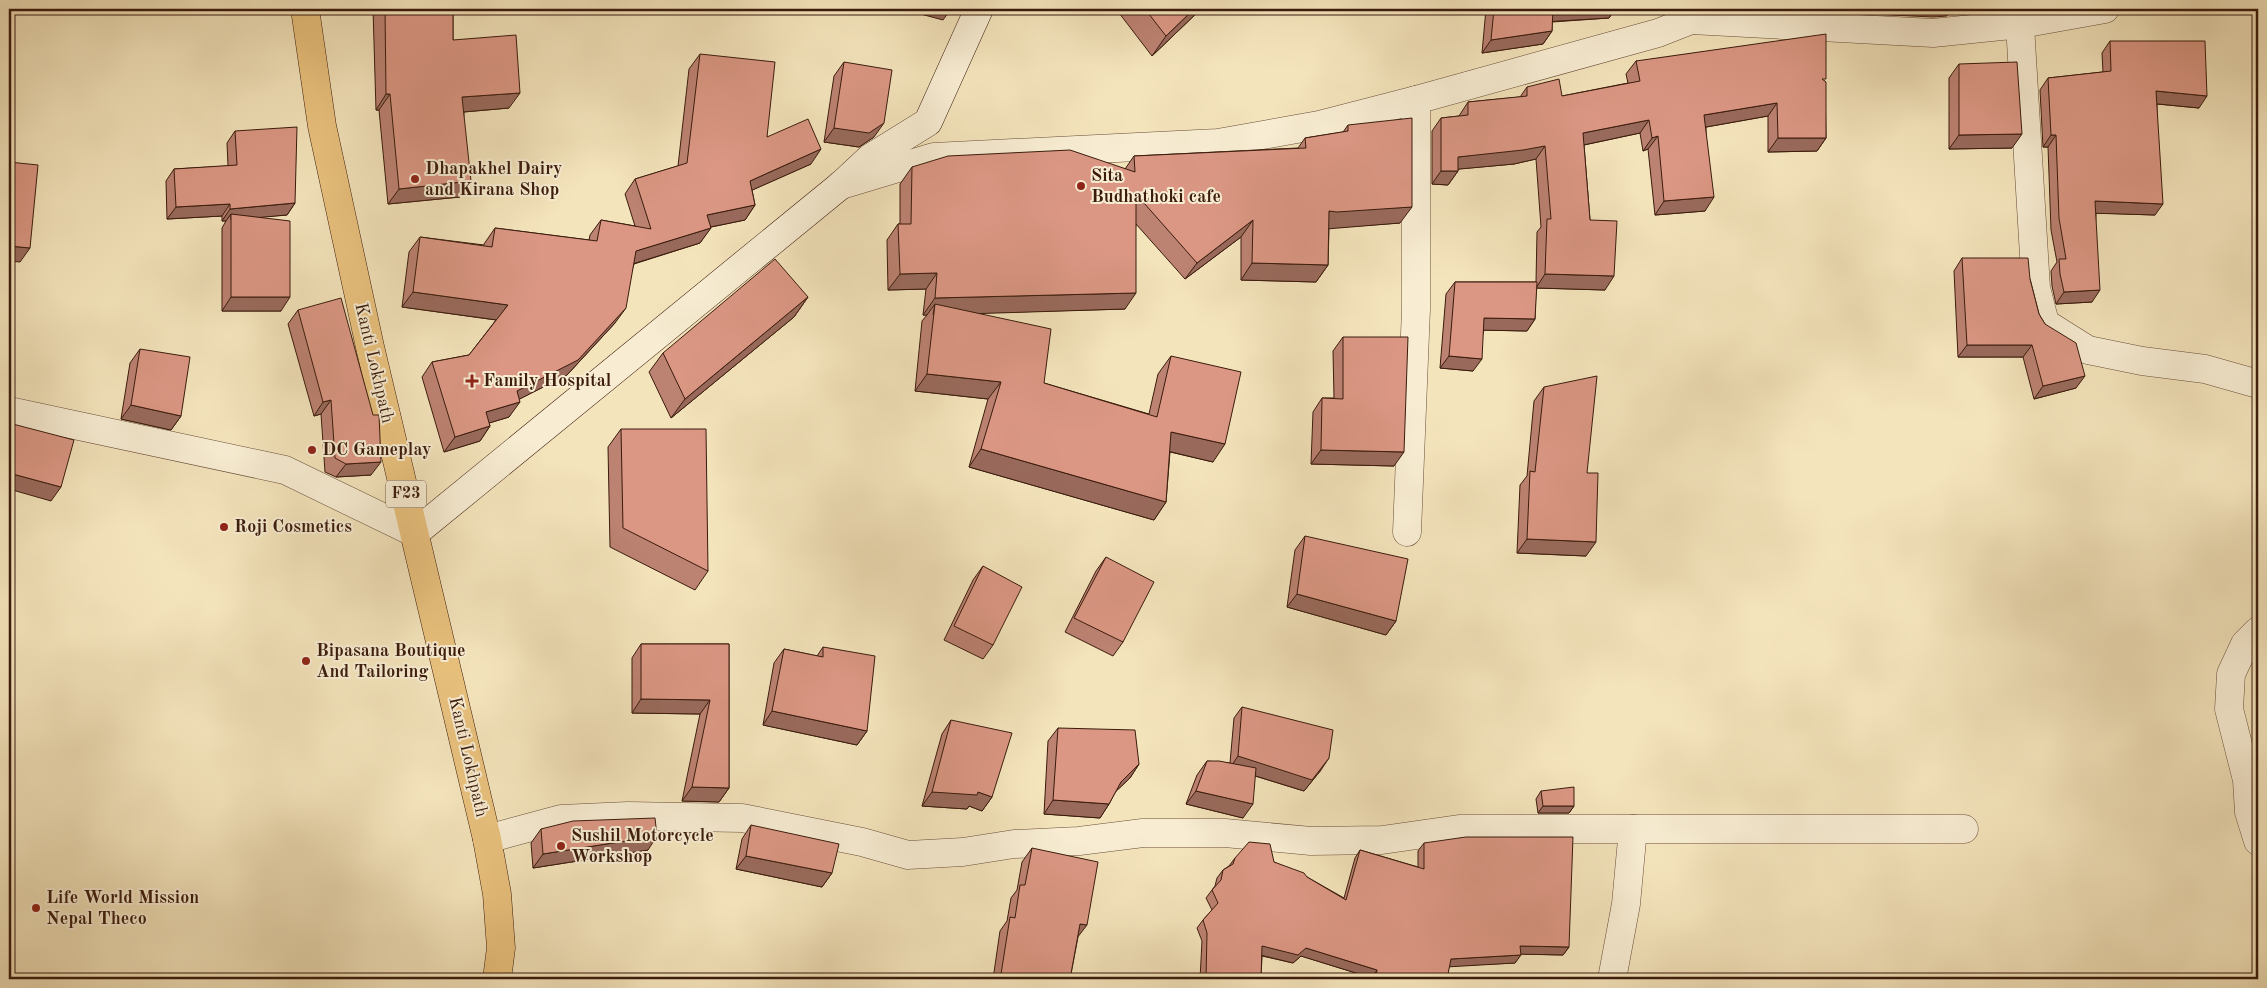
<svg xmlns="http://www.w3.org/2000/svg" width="2267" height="988" font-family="'Old Standard TT',serif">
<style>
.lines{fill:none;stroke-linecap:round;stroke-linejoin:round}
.minor-casing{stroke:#684d38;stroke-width:29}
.secondary-casing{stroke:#3a1b0c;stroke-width:29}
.primary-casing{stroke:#3a1b0c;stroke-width:29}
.minor{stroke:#f8edd3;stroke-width:28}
.secondary{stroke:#f8edd3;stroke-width:28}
.primary{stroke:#eac27e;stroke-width:28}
.wall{fill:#bc8272;stroke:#3a1b0c}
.shaded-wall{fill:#996a5c;stroke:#3a1b0c}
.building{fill:#db9784;stroke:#3a1b0c}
.poi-dot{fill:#8f2418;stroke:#f8edd3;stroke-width:2}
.labels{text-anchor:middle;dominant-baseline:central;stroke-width:4;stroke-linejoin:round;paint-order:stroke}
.shield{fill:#f8edd3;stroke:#735a48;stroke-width:1}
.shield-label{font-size:16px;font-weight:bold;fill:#3a1b0c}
.poi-label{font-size:18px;font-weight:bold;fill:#3a1b0c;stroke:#f8edd3;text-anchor:start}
.street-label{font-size:18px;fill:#3a1b0c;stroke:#f8edd3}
</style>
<rect width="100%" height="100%" fill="#f4e4bc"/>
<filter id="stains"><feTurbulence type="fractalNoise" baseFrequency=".004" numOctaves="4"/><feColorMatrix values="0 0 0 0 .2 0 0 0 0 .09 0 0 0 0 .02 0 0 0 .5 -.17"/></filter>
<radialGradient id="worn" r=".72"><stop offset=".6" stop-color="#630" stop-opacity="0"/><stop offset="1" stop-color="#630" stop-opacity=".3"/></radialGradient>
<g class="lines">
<defs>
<g id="minor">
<path d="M 1685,9 L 1691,20 L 1933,33 L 2021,24 L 2105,9"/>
<path d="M 2019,9 L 2036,288 L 2045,323 L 2088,350 L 2142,361 L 2205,369 L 2258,384"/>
<path d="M 841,185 L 934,157 L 1218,143 L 1319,125 L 1416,100 L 1658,33 L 1691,20"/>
<path d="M 9,411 L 285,470 L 415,533"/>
<path d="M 1407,532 L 1416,309 L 1416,100"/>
<path d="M 2258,631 L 2245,644 L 2231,674 L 2229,709 L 2247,780 L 2249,812 L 2258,841"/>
<path d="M 487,839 L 561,819 L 628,816 L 742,818 L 862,842 L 908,855 L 963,852 L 1014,844 L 1079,841 L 1143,833 L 1225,833 L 1311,841 L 1382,840 L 1459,829 L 1964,829"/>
<path d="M 1612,979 L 1626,904 L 1633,829"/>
</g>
<path id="secondary" d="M 415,533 L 841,185 L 870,158 L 928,122 L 979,9"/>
<path id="primary" d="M 305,9 L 322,126 L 370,347 L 487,839 L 497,894 L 501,948 L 497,979"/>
</defs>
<use href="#minor" class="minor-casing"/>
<use href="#secondary" class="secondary-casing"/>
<use href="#primary" class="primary-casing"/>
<use href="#minor" class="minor"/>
<use href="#secondary" class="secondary"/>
<use href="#primary" class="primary"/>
</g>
<g class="wall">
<path d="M 373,9 L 453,9 L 453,40 L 509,108 L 464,112 L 460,197 L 388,204 L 379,110 L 376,110 Z"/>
<path d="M 1116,9 L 1201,9 L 1152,56 Z"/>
<path d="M 1486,9 L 1615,9 L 1609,18 L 1552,22 L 1552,31 L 1543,44 L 1482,53 Z"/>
<path d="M 2110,41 L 2199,108 L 2157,104 L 2155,215 L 2096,213 L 2092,302 L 2056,304 L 2052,286 L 2051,271 L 2057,262 L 2051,230 L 2048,147 L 2043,147 L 2040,90 L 2048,78 L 2103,72 L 2102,53 Z"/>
<path d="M 700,54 L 767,137 L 811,164 L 752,190 L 755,205 L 745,220 L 711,227 L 700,243 L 634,264 L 615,323 L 567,375 L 519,399 L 509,417 L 489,423 L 490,426 L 480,441 L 444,452 L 422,377 L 432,362 L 469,355 L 496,320 L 402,307 L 409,252 L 420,237 L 484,245 L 484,244 L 495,228 L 589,240 L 590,235 L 601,220 L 635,226 L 625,194 L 635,179 L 678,166 L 689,69 Z"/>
<path d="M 1636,61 L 1825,81 L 1826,138 L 1817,151 L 1768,152 L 1768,116 L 1706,127 L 1705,211 L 1655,215 L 1648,149 L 1643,151 L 1640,133 L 1584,145 L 1590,220 L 1605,290 L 1536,288 L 1535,319 L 1527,331 L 1484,330 L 1473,371 L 1440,368 L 1446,294 L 1455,282 L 1536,282 L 1537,232 L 1541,227 L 1536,159 L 1514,164 L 1458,169 L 1458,171 L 1448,185 L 1432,184 L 1432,131 L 1441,118 L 1459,116 L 1468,102 L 1520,97 L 1527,87 L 1562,96 L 1628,83 L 1626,74 Z"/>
<path d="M 844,62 L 874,137 L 859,147 L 824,142 L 834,76 Z"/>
<path d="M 1959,64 L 2012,148 L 1949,149 L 1949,78 Z"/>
<path d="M 1348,125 L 1400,223 L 1329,228 L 1328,265 L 1316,282 L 1241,280 L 1241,237 L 1185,279 L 1136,224 L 1125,309 L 979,313 L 1044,383 L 1149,414 L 1158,374 L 1171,356 L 1213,462 L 1170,452 L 1166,502 L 1154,520 L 969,467 L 988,399 L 915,391 L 922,321 L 927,315 L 923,315 L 926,289 L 888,290 L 887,240 L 898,224 L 900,224 L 900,184 L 912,167 L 1125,169 L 1134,156 L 1298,148 L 1305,138 L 1343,132 Z"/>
<path d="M 235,131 L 295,203 L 287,215 L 259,217 L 281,311 L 222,311 L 222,228 L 226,221 L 222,221 L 222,216 L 167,219 L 166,181 L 174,169 L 228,166 L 227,143 Z"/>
<path d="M 1962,258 L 2030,279 L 2039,314 L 2045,324 L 2076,388 L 2034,399 L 2023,357 L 1958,357 L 1954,271 Z"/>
<path d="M 808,297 L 794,317 L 671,418 L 649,372 L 663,353 Z"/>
<path d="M 298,310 L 371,475 L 336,477 L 325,472 L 321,414 L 314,416 L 288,324 Z"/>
<path d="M 1343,337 L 1394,466 L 1311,464 L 1313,412 L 1322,398 L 1334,398 L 1333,351 Z"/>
<path d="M 140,349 L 181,416 L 171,430 L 121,419 L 130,363 Z"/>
<path d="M 1544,387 L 1587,473 L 1586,556 L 1517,553 L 1520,485 L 1527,476 L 1534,401 Z"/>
<path d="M 621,429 L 708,571 L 695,590 L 610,547 L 608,447 Z"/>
<path d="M 1305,536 L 1396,621 L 1386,635 L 1287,607 L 1295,550 Z"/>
<path d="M 1106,557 L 1123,642 L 1113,656 L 1065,632 L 1096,571 Z"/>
<path d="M 983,566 L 993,645 L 983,659 L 944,640 L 973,580 Z"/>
<path d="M 641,644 L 729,644 L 729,788 L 719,802 L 682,801 L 700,714 L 632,713 L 632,658 Z"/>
<path d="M 823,647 L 867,731 L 857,745 L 763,725 L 774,663 L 784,649 L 817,656 Z"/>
<path d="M 1242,707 L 1321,770 L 1304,791 L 1255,776 L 1243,818 L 1186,804 L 1197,775 L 1207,761 L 1230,763 L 1234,718 Z"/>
<path d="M 951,720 L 992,797 L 982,811 L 969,806 L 967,809 L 922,806 L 942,734 Z"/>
<path d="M 1058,728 L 1139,764 L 1130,778 L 1116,791 L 1109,804 L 1100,818 L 1044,814 L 1048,741 Z"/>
<path d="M 1541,791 L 1574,806 L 1569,813 L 1538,813 L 1536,799 Z"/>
<path d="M 751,825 L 832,873 L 822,887 L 736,869 L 742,839 Z"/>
<path d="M 541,829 L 648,850 L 533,868 L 531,843 Z"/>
<path d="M 1424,843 L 1569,947 L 1563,955 L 1521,954 L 1515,963 L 1449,966 L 1447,979 L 1372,979 L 1372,978 L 1301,956 L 1293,963 L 1262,956 L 1261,979 L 1200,979 L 1202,941 L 1197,928 L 1203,920 L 1212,910 L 1206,898 L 1215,886 L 1217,878 L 1223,870 L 1229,866 L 1235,858 L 1274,862 L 1307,877 L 1344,898 L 1355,858 L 1360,850 L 1418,867 L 1418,851 Z"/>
<path d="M 1032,848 L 1078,937 L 1070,979 L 993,979 L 1000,931 L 1007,921 L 1011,898 L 1017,890 L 1022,862 Z"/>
</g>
<g class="shaded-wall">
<path d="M 902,9 L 951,9 L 943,20 Z"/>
<path d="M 1194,9 L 1201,9 L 1152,56 L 1166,36 Z"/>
<path d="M 1553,9 L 1615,9 L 1609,18 L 1543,22 Z"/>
<path d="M 1808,9 L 1952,9 L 1947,16 L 1933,17 L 1807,11 Z"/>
<path d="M 1552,31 L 1543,44 L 1482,53 L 1491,40 Z"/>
<path d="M 2156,91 L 2207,96 L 2199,108 L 2148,103 Z"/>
<path d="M 520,93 L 509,108 L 451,113 L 462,97 Z"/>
<path d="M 386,94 L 390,94 L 379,110 L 376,110 Z"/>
<path d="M 1777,103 L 1768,116 L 1695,129 L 1704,115 Z"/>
<path d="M 1649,120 L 1640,133 L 1574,147 L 1583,133 Z"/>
<path d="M 884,123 L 874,137 L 859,147 L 824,142 L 834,128 Z"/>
<path d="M 2022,134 L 2012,148 L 1949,149 L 1959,135 Z"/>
<path d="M 2051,135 L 2056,135 L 2048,147 L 2043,147 Z"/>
<path d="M 1658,136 L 1648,149 L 1643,151 L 1652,138 Z"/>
<path d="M 1778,138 L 1826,138 L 1817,151 L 1768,152 Z"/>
<path d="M 1545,146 L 1536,159 L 1514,164 L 1449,170 L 1458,157 Z"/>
<path d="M 821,149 L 811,164 L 739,196 L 750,181 Z"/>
<path d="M 1441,171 L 1458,171 L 1448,185 L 1432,184 Z"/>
<path d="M 471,181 L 460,197 L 388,204 L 399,189 Z"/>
<path d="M 1714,197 L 1705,211 L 1655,215 L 1664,201 Z"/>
<path d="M 2095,201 L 2163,204 L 2155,215 L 2087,213 Z"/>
<path d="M 295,203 L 287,215 L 231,220 L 231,214 L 226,221 L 222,221 L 230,209 Z"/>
<path d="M 230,204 L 222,216 L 167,219 L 176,207 Z"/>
<path d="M 755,205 L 745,220 L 696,230 L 707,215 Z"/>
<path d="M 1412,207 L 1400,223 L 1326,229 L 1329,211 Z"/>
<path d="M 1253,220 L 1241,237 L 1185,279 L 1197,263 Z"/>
<path d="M 711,228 L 700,243 L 626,266 L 636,251 Z"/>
<path d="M 9,246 L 30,248 L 20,262 L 9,261 Z"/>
<path d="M 1252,263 L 1328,265 L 1316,282 L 1241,280 Z"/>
<path d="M 937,273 L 926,289 L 888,290 L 900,274 Z"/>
<path d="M 1545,274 L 1614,276 L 1605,290 L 1536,288 Z"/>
<path d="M 2100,290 L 2092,302 L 2056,304 L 2064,292 Z"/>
<path d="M 413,292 L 508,305 L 497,320 L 402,307 Z"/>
<path d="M 1136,293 L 1125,309 L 933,315 L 935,304 L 927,315 L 923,315 L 935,298 Z"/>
<path d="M 231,297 L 290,297 L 281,311 L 222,311 Z"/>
<path d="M 808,297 L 794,317 L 671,418 L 685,399 Z"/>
<path d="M 626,308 L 615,323 L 567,375 L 506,406 L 517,391 Z"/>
<path d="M 1484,318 L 1535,319 L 1527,331 L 1476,330 Z"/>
<path d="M 1967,345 L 2032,345 L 2023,357 L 1958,357 Z"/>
<path d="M 1449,356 L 1482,359 L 1473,371 L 1440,368 Z"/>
<path d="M 927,374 L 1001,382 L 988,399 L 915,391 Z"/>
<path d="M 2085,376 L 2076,388 L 2034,399 L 2043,386 Z"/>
<path d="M 331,400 L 321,414 L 314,416 L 323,402 Z"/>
<path d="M 520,402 L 509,417 L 476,427 L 486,412 Z"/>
<path d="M 131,405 L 181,416 L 171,430 L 121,419 Z"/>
<path d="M 490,426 L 480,441 L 444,452 L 455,437 Z"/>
<path d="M 1171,432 L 1225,444 L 1213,462 L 1159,449 Z"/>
<path d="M 981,449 L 1166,502 L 1154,520 L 969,467 Z"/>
<path d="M 1321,450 L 1404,452 L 1394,466 L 1311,464 Z"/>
<path d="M 381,462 L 371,475 L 336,477 L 346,464 Z"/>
<path d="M 9,473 L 61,487 L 51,501 L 9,489 Z"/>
<path d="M 1527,539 L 1596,542 L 1586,556 L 1517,553 Z"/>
<path d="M 1297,594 L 1396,621 L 1386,635 L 1287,607 Z"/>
<path d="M 641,699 L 710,700 L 700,714 L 632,713 Z"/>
<path d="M 772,711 L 867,731 L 857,745 L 763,725 Z"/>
<path d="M 1238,756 L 1329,758 L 1321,770 L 1304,791 L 1230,768 Z"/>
<path d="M 1139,764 L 1130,778 L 1111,796 L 1121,782 Z"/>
<path d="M 692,787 L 729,788 L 719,802 L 682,801 Z"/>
<path d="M 1196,791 L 1253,804 L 1243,818 L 1186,804 Z"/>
<path d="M 932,792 L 978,792 L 992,797 L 982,811 L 969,806 L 967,809 L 922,806 Z"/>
<path d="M 1053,800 L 1109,804 L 1100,818 L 1044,814 Z"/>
<path d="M 1543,806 L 1574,806 L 1569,813 L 1538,813 Z"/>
<path d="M 657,836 L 648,850 L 533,868 L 543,854 Z"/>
<path d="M 746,856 L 832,873 L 822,887 L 736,869 Z"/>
<path d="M 1080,924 L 1087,925 L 1077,938 Z"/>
<path d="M 1262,946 L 1306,948 L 1377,970 L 1372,978 L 1301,956 L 1293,963 L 1256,954 Z"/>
<path d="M 1520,946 L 1569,947 L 1563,955 L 1514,954 Z"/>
<path d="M 1521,955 L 1515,963 L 1446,967 L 1451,959 Z"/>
<path d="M 1001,974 L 1027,979 L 998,979 Z"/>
</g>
<g class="building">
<path d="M 385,9 L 453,9 L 453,40 L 516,35 L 520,93 L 462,97 L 471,181 L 399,189 L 390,94 L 386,94 Z"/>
<path d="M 1145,9 L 1194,9 L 1166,36 Z"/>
<path d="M 1494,9 L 1558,9 L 1553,9 L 1552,31 L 1491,40 Z"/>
<path d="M 1826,34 L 1826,79 L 1822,79 L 1826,82 L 1826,138 L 1778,138 L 1777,103 L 1704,115 L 1714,197 L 1664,201 L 1658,136 L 1652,138 L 1649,120 L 1583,133 L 1590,220 L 1617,221 L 1614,276 L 1545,274 L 1547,219 L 1551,219 L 1545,146 L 1523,150 L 1458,157 L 1458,171 L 1441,171 L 1441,118 L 1468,115 L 1468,102 L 1527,96 L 1527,87 L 1559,79 L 1562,96 L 1640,81 L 1636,61 Z"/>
<path d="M 2110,41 L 2205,41 L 2207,96 L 2156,91 L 2163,204 L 2095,201 L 2100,290 L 2064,292 L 2060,274 L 2059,259 L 2066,259 L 2059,218 L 2056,135 L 2051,135 L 2048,78 L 2111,71 Z"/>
<path d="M 700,54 L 775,62 L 767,137 L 808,119 L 821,149 L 750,181 L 755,205 L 707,215 L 711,228 L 636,251 L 626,308 L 578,360 L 517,391 L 520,402 L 486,412 L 490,426 L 455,437 L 432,362 L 469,355 L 508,305 L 413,292 L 420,237 L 492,247 L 495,228 L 597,241 L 601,220 L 651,229 L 635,179 L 687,163 Z"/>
<path d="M 844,62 L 892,70 L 884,123 L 869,133 L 834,128 Z"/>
<path d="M 2017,62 L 2022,134 L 1959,135 L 1959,64 Z"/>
<path d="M 1412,118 L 1412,207 L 1337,212 L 1329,211 L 1328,265 L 1252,263 L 1253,220 L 1197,263 L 1136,194 L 1136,293 L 935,298 L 937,273 L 900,274 L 898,224 L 911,224 L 912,167 L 948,156 L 1070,150 L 1135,172 L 1134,156 L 1306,148 L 1305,138 L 1348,131 L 1348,125 Z"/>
<path d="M 297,127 L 295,203 L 230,209 L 230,204 L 176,207 L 174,169 L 237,165 L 235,131 Z"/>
<path d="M 9,162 L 38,165 L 30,248 L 9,246 L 9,248 Z"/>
<path d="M 231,214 L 290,221 L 290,297 L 231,297 Z"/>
<path d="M 1962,258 L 2028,258 L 2030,279 L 2039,314 L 2045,324 L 2076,343 L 2085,376 L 2043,386 L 2032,345 L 1967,345 Z"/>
<path d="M 775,259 L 808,297 L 685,399 L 663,353 Z"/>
<path d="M 1455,282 L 1537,282 L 1535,319 L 1484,318 L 1482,359 L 1449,356 Z"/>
<path d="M 341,298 L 373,415 L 379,415 L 381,462 L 346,464 L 335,458 L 331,400 L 323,402 L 298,310 Z"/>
<path d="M 935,304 L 1051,329 L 1044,383 L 1157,417 L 1171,356 L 1241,372 L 1225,444 L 1171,432 L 1166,502 L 981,449 L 1001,382 L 927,374 Z"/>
<path d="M 1343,337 L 1408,337 L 1404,452 L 1321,450 L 1322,398 L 1343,399 Z"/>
<path d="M 140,349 L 190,357 L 181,416 L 131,405 Z"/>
<path d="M 1597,376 L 1587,473 L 1598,473 L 1596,542 L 1527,539 L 1530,471 L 1535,472 L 1544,387 Z"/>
<path d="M 9,423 L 74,440 L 61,487 L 9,473 Z"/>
<path d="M 621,429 L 706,429 L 708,571 L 623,528 Z"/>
<path d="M 1305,536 L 1408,559 L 1396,621 L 1297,594 Z"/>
<path d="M 1106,557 L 1154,582 L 1123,642 L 1074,618 Z"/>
<path d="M 983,566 L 1022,587 L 993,645 L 954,626 Z"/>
<path d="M 641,644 L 729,644 L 729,788 L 692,787 L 710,700 L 641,699 Z"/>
<path d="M 823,647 L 875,656 L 867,731 L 772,711 L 784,649 L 823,657 Z"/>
<path d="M 1242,707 L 1333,730 L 1329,758 L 1312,780 L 1238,756 Z"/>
<path d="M 951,720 L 1012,733 L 992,797 L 978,792 L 977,795 L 932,792 Z"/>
<path d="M 1058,728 L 1135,730 L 1139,764 L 1121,782 L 1109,804 L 1053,800 Z"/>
<path d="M 1207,761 L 1219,761 L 1256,768 L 1253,804 L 1196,791 Z"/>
<path d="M 1574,787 L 1574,806 L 1543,806 L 1541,791 Z"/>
<path d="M 655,818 L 657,836 L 543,854 L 541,829 L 573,821 Z"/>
<path d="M 751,825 L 839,844 L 832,873 L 746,856 Z"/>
<path d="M 1466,837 L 1573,837 L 1569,947 L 1520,946 L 1521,955 L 1451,959 L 1447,979 L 1376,979 L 1377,970 L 1306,948 L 1298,955 L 1262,946 L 1261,979 L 1206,979 L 1207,933 L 1203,920 L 1218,903 L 1212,890 L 1221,880 L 1223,870 L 1233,864 L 1235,858 L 1249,842 L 1270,844 L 1274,862 L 1304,873 L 1307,877 L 1346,900 L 1360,850 L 1424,869 L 1424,843 Z"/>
<path d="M 1032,848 L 1098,862 L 1087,925 L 1080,924 L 1070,979 L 1027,979 L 1001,974 L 1010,917 L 1015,918 L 1020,885 L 1025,885 Z"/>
</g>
<g class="poi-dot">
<circle cx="415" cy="179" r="5"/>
<circle cx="1081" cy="186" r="5"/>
<path d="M469.5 373.5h5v5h5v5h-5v5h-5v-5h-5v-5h5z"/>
<circle cx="312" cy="450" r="5"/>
<circle cx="224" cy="527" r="5"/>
<circle cx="306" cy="661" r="5"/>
<circle cx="561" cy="846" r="5"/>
<circle cx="36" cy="908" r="5"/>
</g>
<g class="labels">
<rect class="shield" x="386" y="480.5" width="40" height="27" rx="4"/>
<g class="shield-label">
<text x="406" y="494">F23</text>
</g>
<g class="poi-label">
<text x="425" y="169">Dhapakhel Dairy<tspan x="425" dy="21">and Kirana Shop</tspan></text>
<text x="1091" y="176">Sita<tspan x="1091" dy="21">Budhathoki cafe</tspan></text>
<text x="483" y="381">Family Hospital</text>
<text x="322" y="450">DC Gameplay</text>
<text x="234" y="527">Roji Cosmetics</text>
<text x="316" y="651">Bipasana Boutique<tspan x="316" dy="21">And Tailoring</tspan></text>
<text x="571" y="836">Sushil Motorcycle<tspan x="571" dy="21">Workshop</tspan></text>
<text x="46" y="898">Life World Mission<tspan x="46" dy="21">Nepal Theco</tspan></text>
</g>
<g class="street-label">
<text transform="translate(374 363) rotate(77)">Kanti Lokhpath</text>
<text transform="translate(468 757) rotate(77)">Kanti Lokhpath</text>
</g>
</g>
<rect width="2267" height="988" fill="none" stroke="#f4e4bc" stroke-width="30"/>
<rect x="10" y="10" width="2247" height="968" fill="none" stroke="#3a1b0c" stroke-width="2.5"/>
<rect x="15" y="15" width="2237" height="958" fill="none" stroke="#3a1b0c"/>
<rect width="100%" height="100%" filter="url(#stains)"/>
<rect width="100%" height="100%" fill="url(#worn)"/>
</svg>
